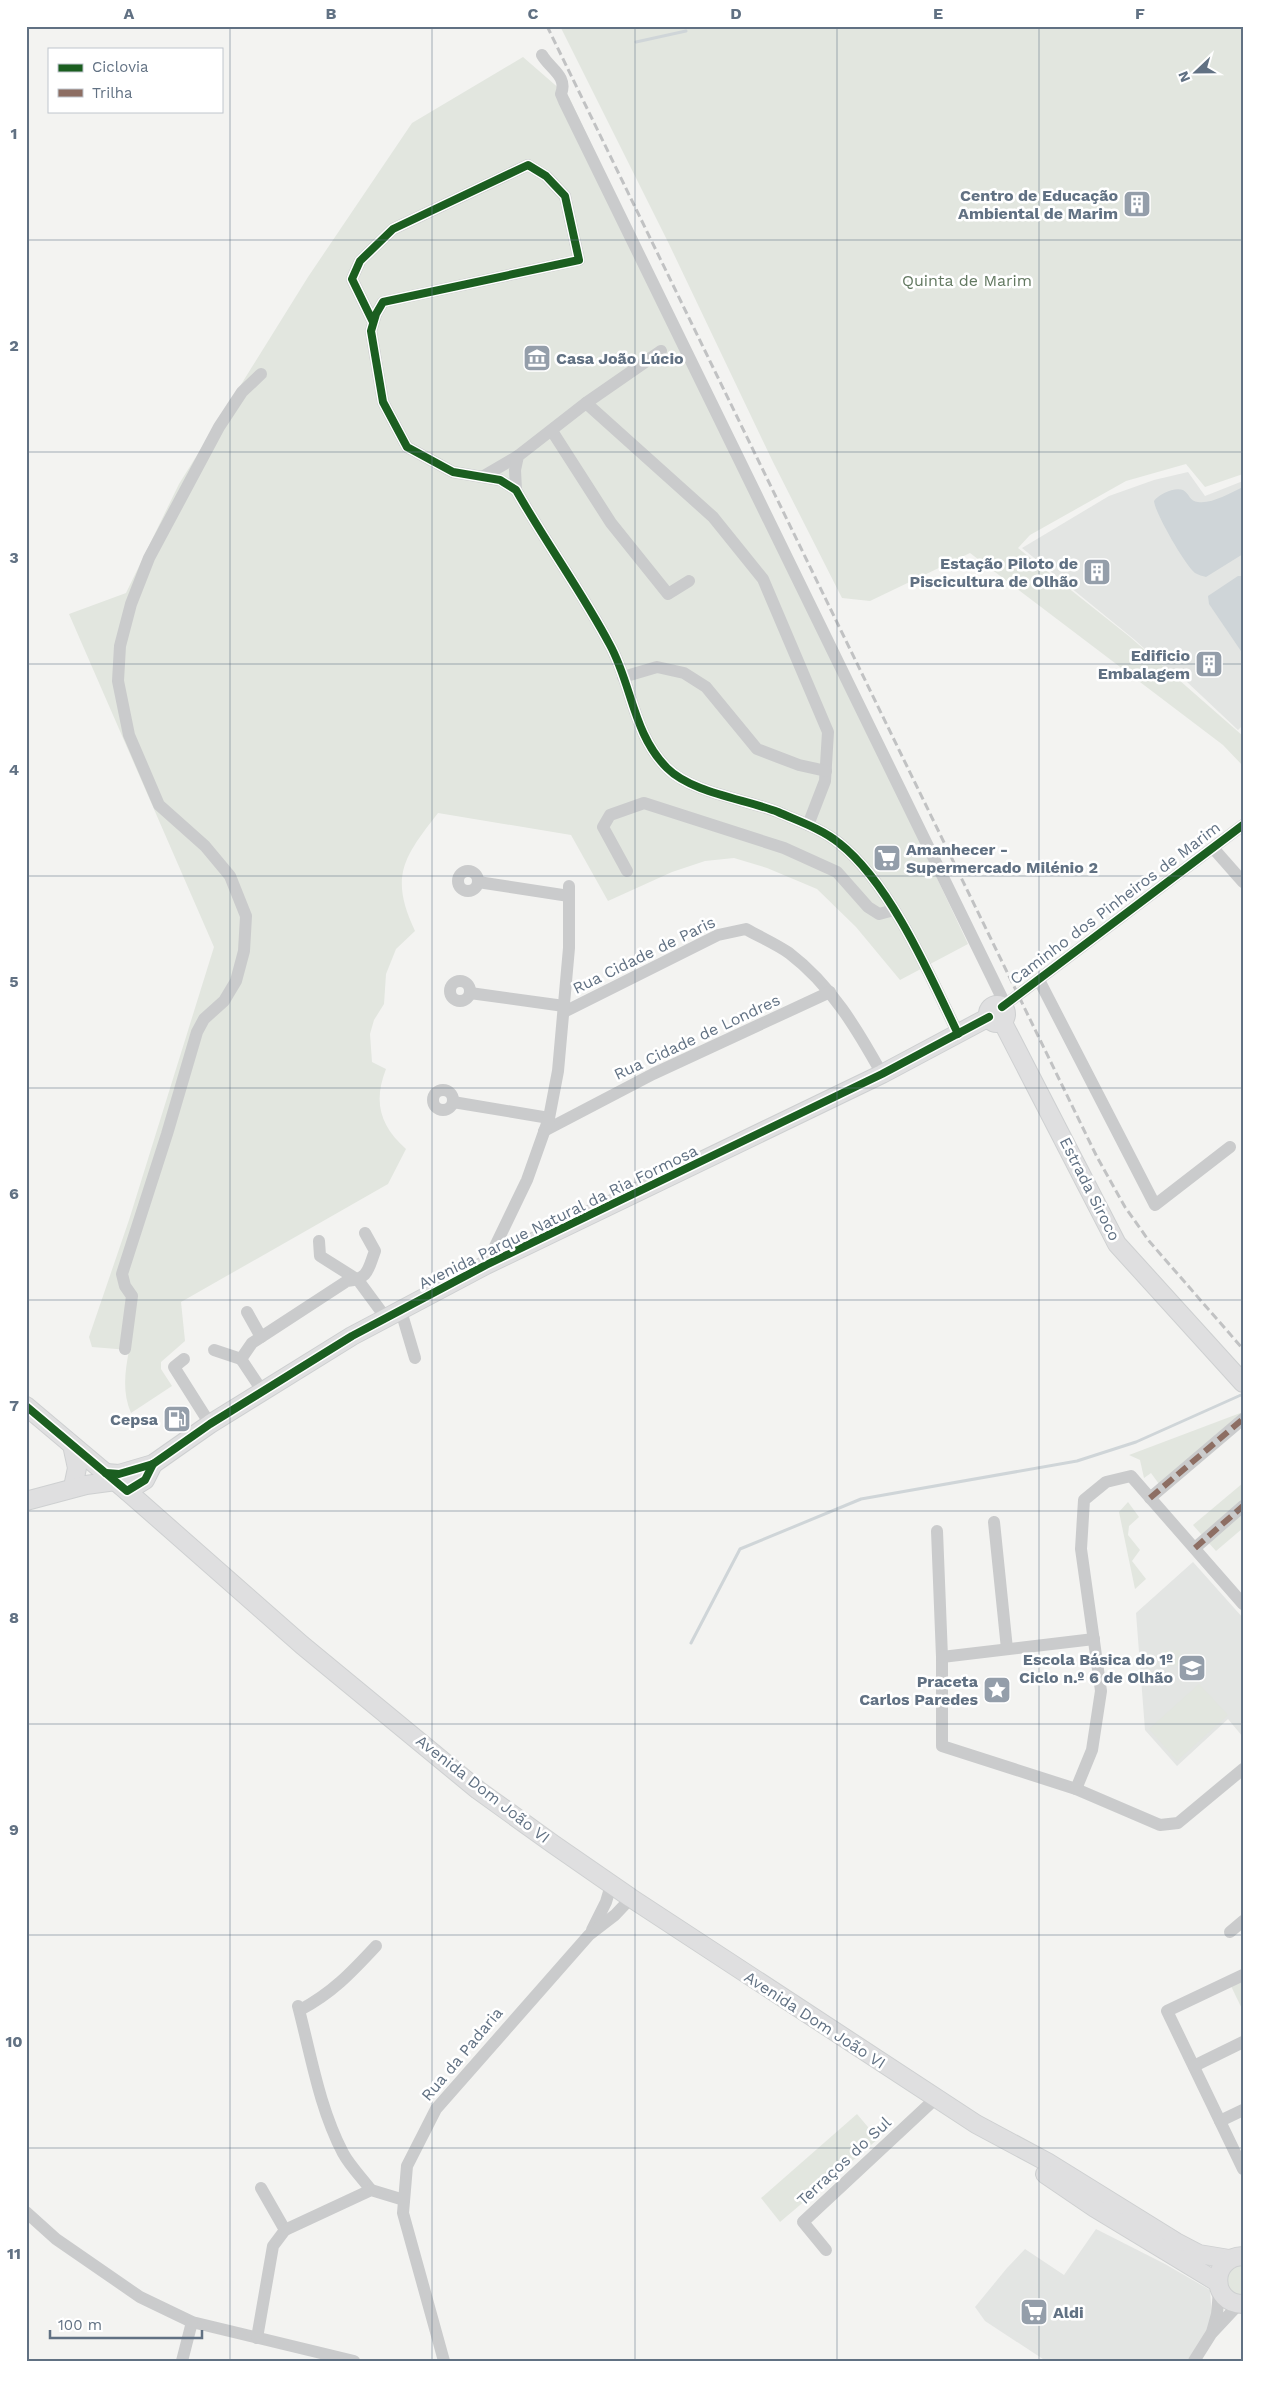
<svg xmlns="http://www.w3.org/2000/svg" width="1269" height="2387" font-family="'Work Sans',sans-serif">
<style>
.built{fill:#e3e5e3}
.green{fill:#e2e6df}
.water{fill:#cfd5d8}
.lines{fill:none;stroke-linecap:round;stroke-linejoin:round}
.stream{stroke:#cfd5d8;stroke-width:3}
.secondary-casing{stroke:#ced0d1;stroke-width:20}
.street{stroke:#cacbcc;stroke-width:12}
.secondary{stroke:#dfdfe0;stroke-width:18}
.rail{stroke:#c1c2c3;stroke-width:3;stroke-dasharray:8 4;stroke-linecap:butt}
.quiet{stroke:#8d6e63;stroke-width:6;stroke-dasharray:12 6;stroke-linecap:butt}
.cycleway-casing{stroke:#fff;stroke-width:11}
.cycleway{stroke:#1b5e20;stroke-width:8}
.grid{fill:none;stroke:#617183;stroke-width:1;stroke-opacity:0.55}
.labels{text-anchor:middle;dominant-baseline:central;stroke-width:5;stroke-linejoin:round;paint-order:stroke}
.poi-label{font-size:16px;font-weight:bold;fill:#617183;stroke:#fff;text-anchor:end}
.park-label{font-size:16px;fill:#637961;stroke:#fff}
.street-label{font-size:16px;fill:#617183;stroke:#fff}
.neatline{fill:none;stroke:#617183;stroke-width:2}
.grid-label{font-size:16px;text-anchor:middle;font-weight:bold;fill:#617183}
</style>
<rect width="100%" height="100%" fill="#f3f3f1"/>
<g class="built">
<path d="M 1188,472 L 1205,496 L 1243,481 L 1243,725 L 1238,730 L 1186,681 L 1169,671 L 1135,640 L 1022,548 L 1109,496 L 1154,480 Z"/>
<path d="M 1193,1562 L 1243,1618 L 1243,1737 L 1228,1719 L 1177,1766 L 1145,1730 L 1136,1613 Z"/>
<path d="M 1096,2229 L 1165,2264 L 1210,2290 L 1212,2318 L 1208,2333 L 1188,2361 L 1046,2361 L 985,2321 L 975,2307 L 1007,2268 L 1025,2249 L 1064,2275 Z"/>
</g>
<g class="green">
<path d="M 560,26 L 1243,26 L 1243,474 L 1205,487 L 1186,464 L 1126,481 L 1030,535 L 1018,548 L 1130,637 L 1243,736 L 1243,766 L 1223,745 L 970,553 L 870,601 L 842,598 L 773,462 L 669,244 Z"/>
<path d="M 523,57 L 569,97 L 968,944 L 900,980 L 856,927 L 817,889 L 767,868 L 734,858 L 705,861 L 672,872 L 608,901 L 571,835 L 438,813 C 404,857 389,876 415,931 L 396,949 L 386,974 L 384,1004 L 374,1020 L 370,1034 L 372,1062 L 386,1069 C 373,1102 380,1126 406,1149 L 388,1184 L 181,1302 L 185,1341 L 161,1362 L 161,1369 L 172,1386 L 131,1413 C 122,1392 125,1372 129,1350 L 92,1347 L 89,1337 L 129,1220 L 214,947 L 69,614 L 126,593 L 179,484 L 308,277 L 412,123 Z"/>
<path d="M 1243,1412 L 1159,1484 L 1151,1473 L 1144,1478 L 1140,1460 L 1129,1455 Z"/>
<path d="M 1243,1483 L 1243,1528 L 1216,1551 L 1193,1525 Z"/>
<path d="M 1128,1502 L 1139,1517 L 1129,1526 L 1128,1535 L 1140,1550 L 1132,1561 L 1146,1579 L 1135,1589 L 1119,1512 Z"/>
<path d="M 1180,1650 L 1181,1665 L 1165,1666 L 1163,1651 Z"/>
<path d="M 1199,1684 L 1228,1715 L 1177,1761 L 1149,1729 Z"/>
<path d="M 1240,1981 L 1243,1986 L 1243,2011 L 1231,1986 Z"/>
<path d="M 857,2114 L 878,2139 L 780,2222 L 761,2198 Z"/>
<path d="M 1243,2265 L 1243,2297 L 1227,2289 L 1226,2274 L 1233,2267 Z"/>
</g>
<g class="water">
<path d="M 1243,487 L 1243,554 L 1206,577 C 1203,576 1198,575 1195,573 C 1185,565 1155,513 1154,501 C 1159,494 1174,487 1183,490 C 1189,493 1190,502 1198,502 C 1212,504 1230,493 1243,487 Z"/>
<path d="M 1238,576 L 1243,576 L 1243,654 L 1209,604 L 1208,596 Z"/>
</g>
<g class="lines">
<g class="stream">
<path d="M 636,42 L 686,31"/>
<path d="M 691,1643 L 740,1549 L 861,1499 L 1077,1461 L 1136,1442 L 1241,1395"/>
</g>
<defs>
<g id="secondary">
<circle cx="997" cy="1014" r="9"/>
<path d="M 1002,1021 L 1117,1244 L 1243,1383"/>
<path d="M 26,1406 L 127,1491 L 302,1645 L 478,1790 L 553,1844 L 631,1898 L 976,2124 L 1047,2162 L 1176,2242 L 1199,2254 L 1229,2259"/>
<path d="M 72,1445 L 77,1468 L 73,1487"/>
<path d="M 106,1473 L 119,1474 L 153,1464 L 210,1424 L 352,1336 L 386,1318 L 486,1265 L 882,1074 L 989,1017"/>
<path d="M 127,1491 L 145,1480 L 153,1464"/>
<path d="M 26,1501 L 86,1485 L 116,1481"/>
<path d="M 1045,2174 L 1095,2208 L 1217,2282"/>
<path d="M 1243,2256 C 1210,2257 1210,2304 1243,2304"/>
</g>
</defs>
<use href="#secondary" class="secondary-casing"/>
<g class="street">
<path d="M 542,55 C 550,69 568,76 561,94 L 564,101 L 1005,1004"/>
<path d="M 373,322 L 352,279 L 360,261 L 393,229 L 528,165 L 546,176 L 565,196 L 579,260 L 383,302 L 376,314 L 371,331 L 383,402 L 407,447 L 453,472 L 500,480 L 516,490 C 546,543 582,592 610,645 C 632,685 633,734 667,768 C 692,793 745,799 778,812 C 798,821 822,829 839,843 C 890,883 930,975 958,1034"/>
<path d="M 586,403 L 713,517 L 763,579 L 828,732 L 825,781 L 808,825"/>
<path d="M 552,431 L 611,523 L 668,594 L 689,581"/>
<path d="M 484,476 L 518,456"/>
<path d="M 516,490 L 515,470 L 518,456 L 586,403 L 661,351"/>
<path d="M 623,677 L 657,667 L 684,673 L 706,687 L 757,749 L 799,765 L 826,771"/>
<path d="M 1213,848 L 1243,882"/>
<circle cx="468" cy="881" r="10"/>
<path d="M 627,871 L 603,827 L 610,815 L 644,803 L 784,848 L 837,872 L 868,907 L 879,914 L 894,910"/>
<path d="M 478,882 L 569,896"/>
<path d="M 1039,980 L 1155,1205 L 1230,1147"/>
<circle cx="460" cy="991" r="10"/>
<path d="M 470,993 L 564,1006"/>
<path d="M 1002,1007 L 1243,825"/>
<path d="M 564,1012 L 718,935 L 746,929 C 760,937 776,944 789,953 C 831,985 857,1029 882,1074"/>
<circle cx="443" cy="1100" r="10"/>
<path d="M 453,1102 L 549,1118"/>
<path d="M 544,1131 L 653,1074 L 830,992"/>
<path d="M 319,1241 L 320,1256 L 358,1280 L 386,1318"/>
<path d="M 486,1265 L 527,1180 L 549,1118 L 558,1071 L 569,948 L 569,886"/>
<path d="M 401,1311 L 415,1358"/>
<path d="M 247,1312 L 261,1337"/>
<path d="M 125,1349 L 132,1296 L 125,1286 L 122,1274 L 167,1134 L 197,1032 L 204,1019 L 224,1001 L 236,981 L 244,951 L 246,916 L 230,876 L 205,846 L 159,805 L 129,735 L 118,681 L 120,646 L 131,604 L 149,558 L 219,427 L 242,392 L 261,374"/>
<path d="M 214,1350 L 241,1359"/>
<path d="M 184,1359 L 174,1367 L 210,1424"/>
<path d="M 263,1392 L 241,1359 L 252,1343 L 347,1281 C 369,1279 368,1269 375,1251 L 365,1233"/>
<path d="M 1150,1498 L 1243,1419"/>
<path d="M 994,1522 L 1007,1649"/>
<path d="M 937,1531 L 942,1657 L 942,1746 L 1076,1789 L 1160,1825 L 1178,1823 L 1243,1769"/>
<path d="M 1195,1548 L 1243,1506"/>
<path d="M 942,1657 L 1094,1639"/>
<path d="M 1076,1789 L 1092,1750 L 1101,1691 L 1081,1549 L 1084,1500 L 1106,1482 L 1131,1476 L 1243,1604"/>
<path d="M 592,1930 L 606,1902 L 611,1885"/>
<path d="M 1230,1932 L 1243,1921"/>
<path d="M 1243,1975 L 1167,2011 L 1243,2169"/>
<path d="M 298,2006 C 311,2055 319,2107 343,2153 C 350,2166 362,2178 371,2190"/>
<path d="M 300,2010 C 332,1993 351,1973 376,1946"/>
<path d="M 1194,2066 L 1243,2042"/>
<path d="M 1220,2121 L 1243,2110"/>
<path d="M 261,2188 L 285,2230"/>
<path d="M 26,2212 L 56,2239 L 140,2297 L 192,2322 L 354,2361"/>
<path d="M 826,2250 L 803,2222 L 935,2099"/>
<path d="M 1212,2332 L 1217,2314 L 1219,2291"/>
<path d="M 257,2338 L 273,2246 L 285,2230 L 371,2190 L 404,2200"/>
<path d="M 182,2361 L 192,2322"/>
<path d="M 444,2361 L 403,2213 L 407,2166 L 436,2109 L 589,1935 L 615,1915 L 631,1898"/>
<path d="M 1194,2361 L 1211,2334 L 1239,2304"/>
</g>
<use href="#secondary" class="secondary"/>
<path class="rail" d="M 547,26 L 1097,1157 L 1125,1207 L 1149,1241 L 1243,1349"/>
<g class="quiet">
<path d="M 1150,1498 L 1243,1419"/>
<path d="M 1195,1548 L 1243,1506"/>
</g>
<defs>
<g id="cycleway">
<path d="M 373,322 L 352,279 L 360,261 L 393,229 L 528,165 L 546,176 L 565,196 L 579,260 L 383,302 L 376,314 L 371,331 L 383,402 L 407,447 L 453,472 L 500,480 L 516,490 C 546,543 582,592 610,645 C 632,685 633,734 667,768 C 692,793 745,799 778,812 C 798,821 822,829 839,843 C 890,883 930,975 958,1034"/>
<path d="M 1002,1007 L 1243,825"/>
<path d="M 26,1406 L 127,1491 L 145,1480 L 153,1464"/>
<path d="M 106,1473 L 119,1474 L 153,1464 L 210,1424 L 352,1336 L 386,1318 L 486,1265 L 882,1074 L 989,1017"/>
</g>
</defs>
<use href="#cycleway" class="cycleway-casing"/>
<use href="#cycleway" class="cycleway"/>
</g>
<path class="grid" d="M 230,26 L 230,2361M 432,26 L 432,2361M 635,26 L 635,2361M 837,26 L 837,2361M 1039,26 L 1039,2361M 26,240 L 1243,240M 26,452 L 1243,452M 26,664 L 1243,664M 26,876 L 1243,876M 26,1088 L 1243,1088M 26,1300 L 1243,1300M 26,1511 L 1243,1511M 26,1724 L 1243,1724M 26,1935 L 1243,1935M 26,2148 L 1243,2148"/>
<defs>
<symbol id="building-square" viewBox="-11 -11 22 22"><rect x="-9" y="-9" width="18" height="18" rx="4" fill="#949eaa" stroke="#fff"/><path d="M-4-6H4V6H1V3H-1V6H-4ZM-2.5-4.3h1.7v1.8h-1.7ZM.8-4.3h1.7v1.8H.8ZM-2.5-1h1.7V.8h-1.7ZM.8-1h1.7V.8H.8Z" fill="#fff"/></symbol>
<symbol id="museum-square" viewBox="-11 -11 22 22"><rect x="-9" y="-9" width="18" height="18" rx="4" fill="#949eaa" stroke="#fff"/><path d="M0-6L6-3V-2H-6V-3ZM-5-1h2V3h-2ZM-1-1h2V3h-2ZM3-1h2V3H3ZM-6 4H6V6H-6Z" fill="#fff"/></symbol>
<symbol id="supermarket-square" viewBox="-11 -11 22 22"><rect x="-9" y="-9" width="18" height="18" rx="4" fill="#949eaa" stroke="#fff"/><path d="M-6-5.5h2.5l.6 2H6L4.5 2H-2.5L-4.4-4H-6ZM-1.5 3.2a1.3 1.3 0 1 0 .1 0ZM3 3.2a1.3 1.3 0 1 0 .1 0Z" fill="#fff"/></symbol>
<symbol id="fuel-square" viewBox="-11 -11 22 22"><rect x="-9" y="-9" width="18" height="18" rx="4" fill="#949eaa" stroke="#fff"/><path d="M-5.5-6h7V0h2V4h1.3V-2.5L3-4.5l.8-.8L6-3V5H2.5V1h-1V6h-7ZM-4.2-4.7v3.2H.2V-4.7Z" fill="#fff"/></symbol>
<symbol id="school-square" viewBox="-11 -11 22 22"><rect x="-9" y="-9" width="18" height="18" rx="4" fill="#949eaa" stroke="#fff"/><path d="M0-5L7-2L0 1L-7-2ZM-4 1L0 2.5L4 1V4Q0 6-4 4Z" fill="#fff"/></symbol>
<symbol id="sight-square" viewBox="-11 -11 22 22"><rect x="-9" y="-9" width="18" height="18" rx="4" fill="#949eaa" stroke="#fff"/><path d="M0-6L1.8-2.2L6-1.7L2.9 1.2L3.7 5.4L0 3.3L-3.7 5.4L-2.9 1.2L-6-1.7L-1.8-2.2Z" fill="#fff"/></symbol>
</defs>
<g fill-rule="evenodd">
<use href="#building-square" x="1121" y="188" width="32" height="32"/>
<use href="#museum-square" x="521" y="342" width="32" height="32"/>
<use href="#building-square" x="1081" y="556" width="32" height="32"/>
<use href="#building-square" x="1193" y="648" width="32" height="32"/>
<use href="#supermarket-square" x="871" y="842" width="32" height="32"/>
<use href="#fuel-square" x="161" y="1403" width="32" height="32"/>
<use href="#school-square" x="1176" y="1652" width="32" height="32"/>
<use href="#sight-square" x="981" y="1674" width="32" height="32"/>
<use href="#supermarket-square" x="1018" y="2296" width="32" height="32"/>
</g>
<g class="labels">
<g class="poi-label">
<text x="1118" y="195">Centro de Educação<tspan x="1118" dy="18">Ambiental de Marim</tspan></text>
<text x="556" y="358" text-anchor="start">Casa João Lúcio</text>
<text x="1078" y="563">Estação Piloto de<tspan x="1078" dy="18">Piscicultura de Olhão</tspan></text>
<text x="1190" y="655">Edificio<tspan x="1190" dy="18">Embalagem</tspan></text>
<text x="906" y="849" text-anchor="start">Amanhecer -<tspan x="906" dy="18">Supermercado Milénio 2</tspan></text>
<text x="158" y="1419">Cepsa</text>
<text x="1173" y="1659">Escola Básica do 1º<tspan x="1173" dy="18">Ciclo n.º 6 de Olhão</tspan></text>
<text x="978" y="1681">Praceta<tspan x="978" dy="18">Carlos Paredes</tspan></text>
<text x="1053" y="2312" text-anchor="start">Aldi</text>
</g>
<g class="park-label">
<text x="967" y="280">Quinta de Marim</text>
</g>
<g class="street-label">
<text transform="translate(1115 903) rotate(-37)">Caminho dos Pinheiros de Marim</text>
<text transform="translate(644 955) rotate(-26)">Rua Cidade de Paris</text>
<text transform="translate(697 1037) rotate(-25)">Rua Cidade de Londres</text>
<text transform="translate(1090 1189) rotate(63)">Estrada Siroco</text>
<text transform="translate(558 1217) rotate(-26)">Avenida Parque Natural da Ria Formosa</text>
<text transform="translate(483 1789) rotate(38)">Avenida Dom João VI</text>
<text transform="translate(815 2020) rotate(33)">Avenida Dom João VI</text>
<text transform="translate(462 2054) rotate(-50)">Rua da Padaria</text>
<text transform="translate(844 2161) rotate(-43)">Terraços do Sul</text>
</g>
</g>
<rect width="1269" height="2387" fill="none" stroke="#ffffff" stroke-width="55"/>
<rect x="48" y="48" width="175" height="65" fill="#ffffff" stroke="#c0c6cd"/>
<rect x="58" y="64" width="25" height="8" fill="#1b5e20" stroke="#c0c6cd"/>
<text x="92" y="72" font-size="15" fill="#617183">Ciclovia</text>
<rect x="58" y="89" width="25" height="8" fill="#8d6e63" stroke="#c0c6cd"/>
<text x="92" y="98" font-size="15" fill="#617183">Trilha</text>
<g transform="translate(1196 72) rotate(248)" stroke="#ffffff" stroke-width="4" paint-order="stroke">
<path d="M0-4L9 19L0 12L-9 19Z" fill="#617183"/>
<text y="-8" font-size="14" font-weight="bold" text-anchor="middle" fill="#617183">N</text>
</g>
<path d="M50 2330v8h152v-8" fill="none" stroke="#617183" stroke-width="2.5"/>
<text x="58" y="2330" font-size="15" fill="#617183" stroke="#ffffff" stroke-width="4" paint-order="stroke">100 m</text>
<rect x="28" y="28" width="1214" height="2332" class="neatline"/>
<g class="grid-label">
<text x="129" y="19">A</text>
<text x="331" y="19">B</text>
<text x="533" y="19">C</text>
<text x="736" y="19">D</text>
<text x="938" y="19">E</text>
<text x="1140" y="19">F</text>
<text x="14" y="139">1</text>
<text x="14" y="351">2</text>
<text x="14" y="563">3</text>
<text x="14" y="775">4</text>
<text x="14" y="987">5</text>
<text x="14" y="1199">6</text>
<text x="14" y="1411">7</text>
<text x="14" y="1623">8</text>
<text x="14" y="1835">9</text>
<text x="14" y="2047">10</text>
<text x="14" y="2259">11</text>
</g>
</svg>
